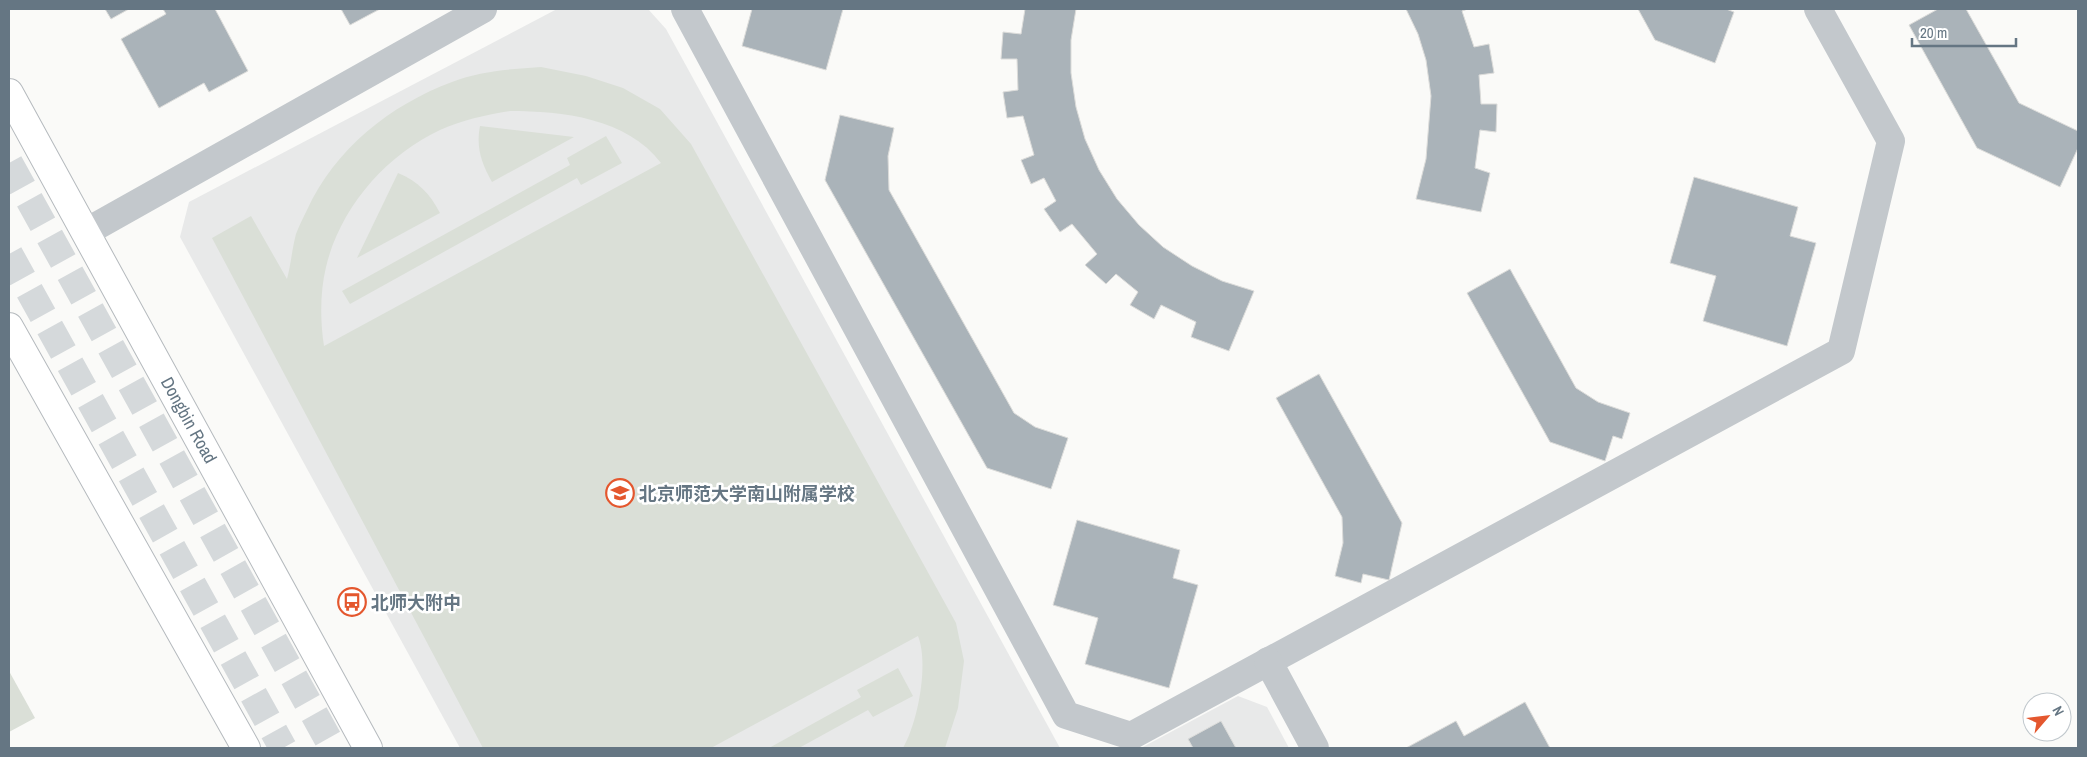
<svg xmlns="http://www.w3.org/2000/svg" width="2087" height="757" font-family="'Archivo Narrow','Noto Sans SC',sans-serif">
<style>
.built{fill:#e8e9e9}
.green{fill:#dadfd7;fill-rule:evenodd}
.building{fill:#aab3b9;stroke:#dcdcda}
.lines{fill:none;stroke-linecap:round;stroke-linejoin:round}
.highway-tunnel{stroke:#d5d9db;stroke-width:28;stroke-dasharray:28 14;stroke-linecap:butt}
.primary-casing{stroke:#b5babe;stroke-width:30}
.street{stroke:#c3c8cc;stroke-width:28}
.primary{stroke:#fff;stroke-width:28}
.labels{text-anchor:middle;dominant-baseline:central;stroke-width:5;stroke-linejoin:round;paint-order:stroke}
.street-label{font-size:18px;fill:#657683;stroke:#fff}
.poi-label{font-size:18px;font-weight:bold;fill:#657683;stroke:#fff;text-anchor:start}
</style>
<rect width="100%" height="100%" fill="#fafaf8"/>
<g class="built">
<path d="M 557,9 L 648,9 L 666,29 L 1060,748 L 460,748 L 180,237 L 189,202 Z"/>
<path d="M 1238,696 L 1267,707 L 1289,748 L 1141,748 Z"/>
</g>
<g class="green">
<path d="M 541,67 L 586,76 L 623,88 L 660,109 L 691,144 L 956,623 L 964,661 L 958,708 L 945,748 L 903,748 C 918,722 929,664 918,636 L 711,748 L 483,748 L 212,238 L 251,216 L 287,279 C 291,264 292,249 296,234 C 299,226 303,218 307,210 C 335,149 390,105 452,82 C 480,71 511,69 541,67 ZM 510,111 C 562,111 627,118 661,163 L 324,346 C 320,320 320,292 326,267 C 340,208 386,155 440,130 C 462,120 485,115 510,111 Z"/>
<path d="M 480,126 L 574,137 L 492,182 C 481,163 476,147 480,126 Z"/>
<path d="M 606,136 L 622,163 L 581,185 L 577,178 L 350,304 L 342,291 L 570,165 L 567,158 Z"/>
<path d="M 398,173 C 418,181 430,194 440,213 L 357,258 Z"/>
<path d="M 898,668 L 913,696 L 873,717 L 868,710 L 799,748 L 769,748 L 861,697 L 857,690 Z"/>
<path d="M 9,671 L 35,718 L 9,732 Z"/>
</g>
<g class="building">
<path d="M 105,9 L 129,9 L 111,19 Z"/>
<path d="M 163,9 L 215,9 L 248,71 L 209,92 L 204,83 L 159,108 L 121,39 L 166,14 Z"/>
<path d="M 341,9 L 380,9 L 350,25 Z"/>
<path d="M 752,9 L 843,9 L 826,70 L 742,46 Z"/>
<path d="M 1025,9 L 1076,9 L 1071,40 L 1071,73 L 1076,107 L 1085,139 L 1099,170 L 1117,199 L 1139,225 L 1163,247 L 1192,266 L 1222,281 L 1254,291 L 1229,351 L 1191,337 L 1196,322 L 1161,305 L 1154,319 L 1130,305 L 1138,292 L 1116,274 L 1106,284 L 1085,265 L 1097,254 L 1072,224 L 1060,232 L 1044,209 L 1056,201 L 1044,178 L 1031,184 L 1021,160 L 1034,155 L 1023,116 L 1007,118 L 1003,92 L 1018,90 L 1017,59 L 1001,59 L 1003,32 L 1021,34 Z"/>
<path d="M 1406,9 L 1468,9 L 1462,11 L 1474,47 L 1489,44 L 1494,73 L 1479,75 L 1481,104 L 1497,104 L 1496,132 L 1480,130 L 1475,168 L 1490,173 L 1481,212 L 1416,199 L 1426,159 L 1431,96 L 1426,60 L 1418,34 Z"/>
<path d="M 1638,9 L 1726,9 L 1734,12 L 1715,63 L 1655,40 Z"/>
<path d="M 1938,9 L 1966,9 L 2019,103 L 2078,131 L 2078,148 L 2060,187 L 1977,148 L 1909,25 Z"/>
<path d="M 840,115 L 894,128 L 888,156 L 889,190 L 1014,413 L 1035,427 L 1068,438 L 1051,489 L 987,468 L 825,180 Z"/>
<path d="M 1694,177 L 1798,207 L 1790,236 L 1816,243 L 1787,346 L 1703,321 L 1716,276 L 1670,263 Z"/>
<path d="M 1510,269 L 1576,388 L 1598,402 L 1630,413 L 1622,439 L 1613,436 L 1605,461 L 1550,442 L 1467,293 Z"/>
<path d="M 1319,374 L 1402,523 L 1389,580 L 1363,574 L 1361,583 L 1335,576 L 1343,543 L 1342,517 L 1276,398 Z"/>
<path d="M 1077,520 L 1180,550 L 1173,578 L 1198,585 L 1169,688 L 1085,664 L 1098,618 L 1053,605 Z"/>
<path d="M 1525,702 L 1550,748 L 1406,748 L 1456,721 L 1464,736 Z"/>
<path d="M 1221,721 L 1236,748 L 1193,748 L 1188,739 Z"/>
</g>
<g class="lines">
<g class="highway-tunnel">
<path d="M 9,163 L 333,748"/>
<path d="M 9,254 L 283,748"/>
</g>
<defs>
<g id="primary">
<path d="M 9,93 L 368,748"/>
<path d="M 9,327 L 246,748"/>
</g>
</defs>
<use href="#primary" class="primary-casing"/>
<g class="street">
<path d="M 685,9 L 1066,715 L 1131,736 L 1841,351 L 1891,141 L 1818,9"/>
<path d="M 86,232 L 483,9"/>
<path d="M 1268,661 L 1315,748"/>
</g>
<use href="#primary" class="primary"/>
</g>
<defs>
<symbol id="school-ring" viewBox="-11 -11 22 22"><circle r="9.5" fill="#fff" stroke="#e4572e" stroke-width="1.5"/><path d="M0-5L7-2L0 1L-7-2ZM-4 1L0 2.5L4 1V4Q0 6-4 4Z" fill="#e4572e"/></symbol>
<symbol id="bus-ring" viewBox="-11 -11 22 22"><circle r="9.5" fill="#fff" stroke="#e4572e" stroke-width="1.5"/><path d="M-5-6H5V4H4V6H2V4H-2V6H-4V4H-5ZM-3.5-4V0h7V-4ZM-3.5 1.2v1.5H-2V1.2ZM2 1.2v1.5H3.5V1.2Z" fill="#e4572e"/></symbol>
</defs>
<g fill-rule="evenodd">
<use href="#school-ring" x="604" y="477" width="32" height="32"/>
<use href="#bus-ring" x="336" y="586" width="32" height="32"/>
</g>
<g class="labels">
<g class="street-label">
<text transform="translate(189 420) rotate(61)">Dongbin Road</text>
</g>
<g class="poi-label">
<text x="639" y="493">北京师范大学南山附属学校</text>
<text x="371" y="602">北师大附中</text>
</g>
</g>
<rect width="2087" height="757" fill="none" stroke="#657683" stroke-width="20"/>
<g transform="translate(2047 717) rotate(62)"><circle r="24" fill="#ffffff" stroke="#c1c8cd"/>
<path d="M0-4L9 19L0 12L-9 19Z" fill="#e4572e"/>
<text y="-8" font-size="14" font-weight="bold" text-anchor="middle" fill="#657683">N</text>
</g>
<path d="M1912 38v8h104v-8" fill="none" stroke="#657683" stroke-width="2.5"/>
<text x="1920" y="38" font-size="15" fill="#657683" stroke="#ffffff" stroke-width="4" paint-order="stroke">20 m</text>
</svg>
